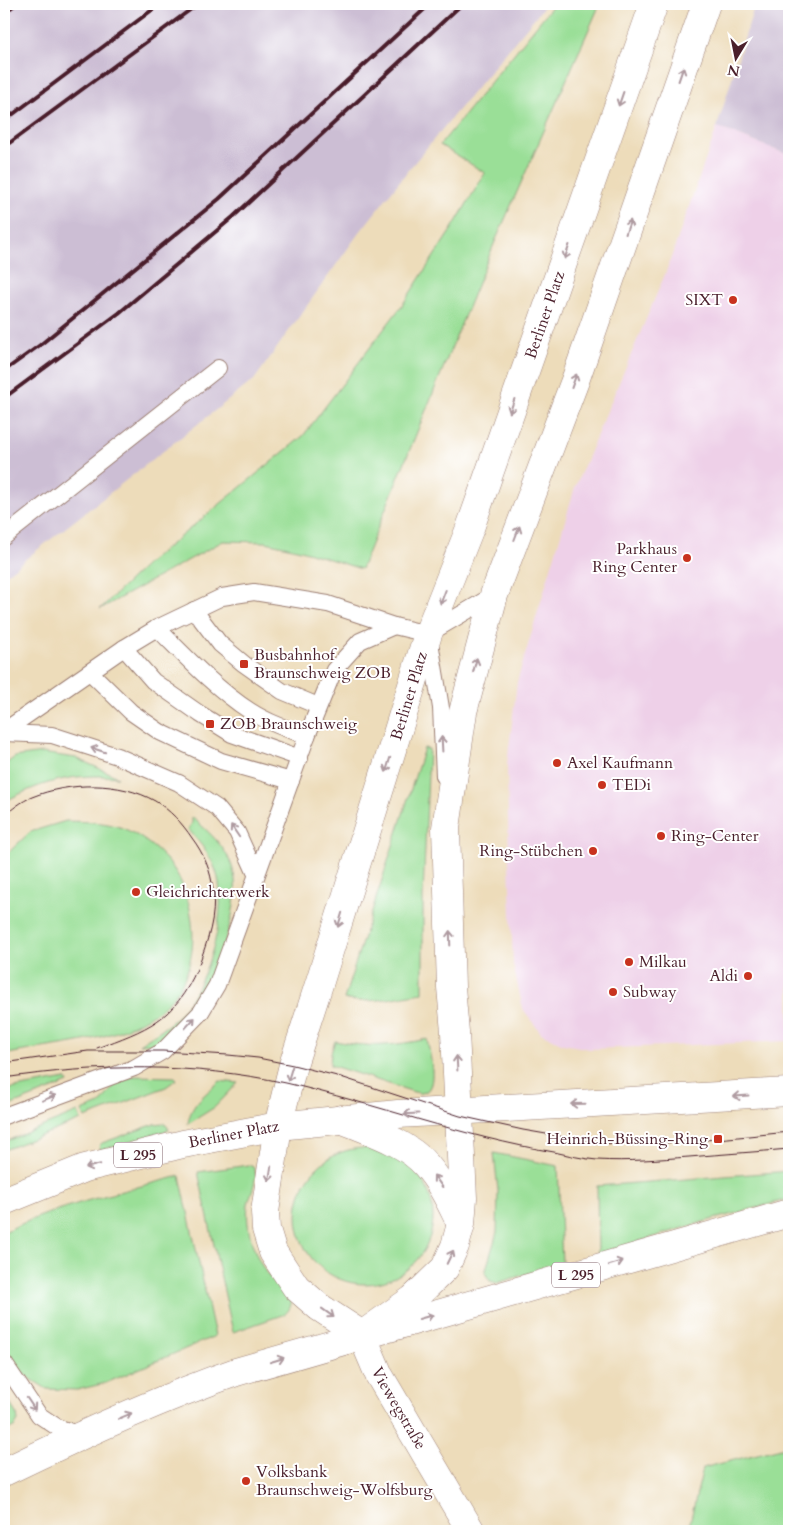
<svg xmlns="http://www.w3.org/2000/svg" width="793" height="1535" font-family="Cardo,serif">
<style>
.built{fill:#eed0e8}
.industrial{fill:#ccbed4}
.green{fill:#9adf97;stroke:#727f61}
.lines{fill:none;stroke-linecap:round;stroke-linejoin:round}
.service-casing{stroke:#9c7e72;stroke-width:18}
.minor-casing{stroke:#9c7e72;stroke-width:29}
.secondary-casing{stroke:#9c7e72;stroke-width:29}
.primary-casing{stroke:#9c7e72;stroke-width:29}
.service{stroke:#fff;stroke-width:16}
.minor{stroke:#fff;stroke-width:28}
.secondary{stroke:#fff;stroke-width:28}
.primary{stroke:#fff;stroke-width:28}
.tram{stroke:#4a1f2b;stroke-width:1}
.rail{stroke:#4a1f2b;stroke-width:4}
.oneway{stroke:#ae9aa0}
.poi-dot{fill:#c8321e;stroke:#fff;stroke-width:2}
.labels{text-anchor:middle;dominant-baseline:central;stroke-width:4;stroke-linejoin:round;paint-order:stroke}
.shield{fill:#fff;stroke:#80626b;stroke-width:1}
.shield-label{font-size:15px;font-weight:bold;fill:#4a1f2b}
.poi-label{font-size:16px;fill:#4a1f2b;stroke:#fff;text-anchor:start}
.street-label{font-size:16px;fill:#4a1f2b;stroke:#fff}
</style>
<rect width="100%" height="100%" fill="#fff"/>
<filter id="ink" filterUnits="userSpaceOnUse"><feTurbulence type="fractalNoise" baseFrequency=".02" numOctaves="2"/><feDisplacementMap in="SourceGraphic" scale="10" xChannelSelector="R" yChannelSelector="G"/><feConvolveMatrix kernelMatrix="1 2 1 2 8 2 1 2 1" color-interpolation-filters="sRGB"/></filter>
<filter id="wash" filterUnits="userSpaceOnUse"><feTurbulence type="fractalNoise" baseFrequency=".0096" numOctaves="4" result="noise"/><feDisplacementMap in="SourceGraphic" scale="20" xChannelSelector="R" yChannelSelector="G"/><feGaussianBlur stdDeviation="1.12" result="paint"/><feColorMatrix in="noise" values="0 0 0 0 0 0 0 0 0 0 0 0 0 0 0 0 0 1.4 0 .05"/><feComposite in="paint" operator="in"/></filter>
<g filter="url(#wash)">
<rect width="100%" height="100%" fill="#eddcba"/>
<path class="built" d="M 717,127 L 789,155 L 789,1041 L 590,1049 L 563,1044 L 541,1033 L 523,1009 L 513,964 L 509,864 L 507,764 L 517,682 L 575,487 L 666,272 Z"/>
<g class="industrial">
<path d="M 4,4 L 546,4 L 410,168 L 356,237 L 254,380 L 4,576 Z"/>
<path d="M 755,4 L 789,4 L 789,155 L 717,127 Z"/>
</g>
<g class="green">
<path d="M 554,4 L 600,4 L 494,244 L 361,569 L 301,550 L 266,542 L 223,541 L 100,609 L 148,563 L 303,436 L 403,304 L 453,227 L 485,173 L 440,145 Z"/>
<path d="M 424,748 L 429,749 L 423,896 L 423,993 C 400,996 367,1005 344,999 Z"/>
<path d="M 42,753 L 76,758 L 118,777 C 74,773 43,781 4,802 L 4,765 L 15,757 Z"/>
<path d="M 192,817 C 210,833 229,849 234,874 C 242,907 214,980 194,1008 C 186,1018 176,1027 167,1035 C 164,1037 161,1041 158,1043 C 153,1045 144,1043 139,1044 C 150,1036 164,1029 174,1020 C 206,989 227,921 218,878 C 214,859 200,843 188,829 L 192,823 Z"/>
<path d="M 66,821 C 89,822 112,821 133,833 C 149,842 168,858 177,874 C 200,916 201,979 159,1010 C 113,1044 57,1043 4,1055 L 4,860 L 8,853 L 30,832 Z"/>
<path d="M 427,1039 C 429,1051 440,1090 422,1093 C 420,1094 417,1092 414,1092 L 330,1065 L 331,1053 L 335,1041 C 368,1048 394,1046 427,1039 Z"/>
<path d="M 134,1076 L 175,1077 L 177,1079 L 166,1087 L 85,1118 L 82,1111 L 100,1104 L 116,1083 Z"/>
<path d="M 66,1079 L 68,1083 L 4,1108 L 4,1090 Z"/>
<path d="M 220,1081 L 238,1083 L 215,1107 L 188,1124 C 190,1104 206,1094 220,1081 Z"/>
<path d="M 78,1112 L 81,1120 L 4,1150 L 4,1142 Z"/>
<path d="M 163,1123 L 167,1126 L 169,1130 L 101,1150 L 99,1146 L 102,1143 L 155,1124 Z"/>
<circle cx="365" cy="1216" r="68"/>
<path d="M 494,1153 L 558,1166 L 562,1263 L 497,1283 L 490,1281 L 485,1273 L 497,1232 L 498,1191 Z"/>
<path d="M 249,1165 L 253,1167 C 260,1176 250,1194 248,1204 C 246,1219 249,1237 255,1251 C 260,1264 268,1277 278,1286 C 282,1290 288,1293 290,1297 C 293,1303 290,1310 285,1314 L 233,1332 L 198,1172 Z"/>
<path d="M 789,1171 L 789,1199 L 703,1222 L 598,1254 L 597,1186 Z"/>
<path d="M 180,1176 L 215,1336 L 106,1383 L 77,1390 L 47,1389 L 26,1376 L 11,1360 L 4,1348 L 4,1232 C 59,1205 120,1192 180,1176 Z"/>
<path d="M 4,1394 L 17,1415 L 18,1421 L 15,1426 L 4,1432 Z"/>
<path d="M 789,1446 L 789,1531 L 688,1531 L 703,1468 Z"/>
</g>
</g>
<g filter="url(#ink)">
<g class="lines">
<defs>
<g id="service">
<path d="M 4,537 L 218,368"/>
<path d="M 194,610 L 220,644 L 244,664 L 282,691 L 318,706"/>
<path d="M 157,628 C 185,656 216,689 250,711 C 267,722 287,729 307,736"/>
<path d="M 430,642 L 441,708 L 444,776"/>
<path d="M 124,648 L 153,681 L 200,714 L 232,734 L 300,758"/>
<path d="M 90,672 L 131,712 L 160,732 L 221,761 L 291,781"/>
<path d="M 4,731 L 124,648 L 157,628 L 222,597 L 254,592 L 328,604 L 394,626 L 428,634 L 494,595"/>
<path d="M 4,733 L 52,735 L 117,756 L 179,783 L 217,808 L 237,832 L 256,874"/>
<path d="M 4,1116 L 134,1068 L 163,1051 L 201,1012 L 217,985 L 307,736 L 334,670 L 360,641 L 394,626"/>
<path d="M 4,1363 L 39,1415 L 57,1427 L 80,1435"/>
</g>
<g id="minor">
<path id="s1" d="M 362,1335 L 379,1375 L 471,1531"/>
</g>
<g id="secondary">
<path d="M 654,4 L 470,528 L 428,634 L 320,981 L 293,1065 L 278,1126 L 265,1212 L 266,1229 L 273,1252 L 296,1287 L 319,1307 L 362,1335 L 413,1299 L 445,1268 L 455,1246 L 461,1224 L 463,1198 L 455,1032 L 451,987 L 446,828 L 463,712 L 494,595 L 576,378 L 706,4"/>
<path d="M 341,1119 C 369,1131 405,1141 426,1165 C 441,1182 450,1202 460,1222"/>
</g>
<g id="primary">
<path id="s2" d="M 4,1201 L 85,1168 L 183,1144 L 278,1126 L 398,1114 L 789,1092"/>
<path d="M 4,1472 C 80,1435 156,1400 236,1372 L 789,1213"/>
</g>
</defs>
<use href="#service" class="service-casing"/>
<use href="#minor" class="minor-casing"/>
<use href="#secondary" class="secondary-casing"/>
<use href="#primary" class="primary-casing"/>
<use href="#service" class="service"/>
<use href="#minor" class="minor"/>
<use href="#secondary" class="secondary"/>
<use href="#primary" class="primary"/>
<g class="tram">
<path d="M 4,816 C 12,809 22,801 32,797 C 69,782 120,781 155,801 C 170,810 182,823 192,838 C 204,854 211,871 213,890 C 216,917 208,940 199,964"/>
<path d="M 97,1048 C 147,1029 174,1021 197,969"/>
<path d="M 4,1063 L 88,1051 L 163,1051 L 228,1055 L 258,1058 L 293,1065 L 341,1077 L 460,1116 L 523,1130 L 598,1143 L 637,1145 L 718,1139 L 789,1132"/>
<path d="M 4,1078 C 97,1064 194,1063 286,1083 C 377,1104 463,1137 554,1152 C 568,1155 583,1159 597,1160 C 628,1162 659,1159 689,1157 C 723,1154 756,1152 789,1149"/>
</g>
<g class="rail">
<path d="M 4,13 L 16,4"/>
<path d="M 4,121 L 160,4"/>
<path d="M 4,147 L 198,4"/>
<path d="M 4,371 L 40,345 L 219,199 L 430,4"/>
<path d="M 4,398 L 119,313 L 233,217 L 462,4"/>
</g>
</g>
<defs><path id="oneway-shaft" d="M-6 0H5M1.5-3L5.5 0L1.5 3" fill="none" stroke-width="1.6" stroke-linecap="round" stroke-linejoin="round" transform="scale(1.25)"/></defs>
<g class="oneway">
<use href="#oneway-shaft" transform="translate(681 74) rotate(-71)"/>
<use href="#oneway-shaft" transform="translate(621 99) rotate(109)"/>
<use href="#oneway-shaft" transform="translate(628 227) rotate(-71)"/>
<use href="#oneway-shaft" transform="translate(567 252) rotate(109)"/>
<use href="#oneway-shaft" transform="translate(574 381) rotate(-70)"/>
<use href="#oneway-shaft" transform="translate(512 406) rotate(109)"/>
<use href="#oneway-shaft" transform="translate(517 533) rotate(-69)"/>
<use href="#oneway-shaft" transform="translate(443 597) rotate(111)"/>
<use href="#oneway-shaft" transform="translate(475 665) rotate(-75)"/>
<use href="#oneway-shaft" transform="translate(442 744) rotate(-93)"/>
<use href="#oneway-shaft" transform="translate(98 750) rotate(-162)"/>
<use href="#oneway-shaft" transform="translate(388 765) rotate(107)"/>
<use href="#oneway-shaft" transform="translate(235 831) rotate(-124)"/>
<use href="#oneway-shaft" transform="translate(340 920) rotate(107)"/>
<use href="#oneway-shaft" transform="translate(450 938) rotate(-92)"/>
<use href="#oneway-shaft" transform="translate(190 1023) rotate(-48)"/>
<use href="#oneway-shaft" transform="translate(457 1063) rotate(-93)"/>
<use href="#oneway-shaft" transform="translate(290 1074) rotate(107)"/>
<use href="#oneway-shaft" transform="translate(741 1096) rotate(176)"/>
<use href="#oneway-shaft" transform="translate(49 1098) rotate(-21)"/>
<use href="#oneway-shaft" transform="translate(578 1104) rotate(179)"/>
<use href="#oneway-shaft" transform="translate(411 1114) rotate(177)"/>
<use href="#oneway-shaft" transform="translate(93 1166) rotate(166)"/>
<use href="#oneway-shaft" transform="translate(270 1174) rotate(99)"/>
<use href="#oneway-shaft" transform="translate(438 1181) rotate(-126)"/>
<use href="#oneway-shaft" transform="translate(450 1257) rotate(-64)"/>
<use href="#oneway-shaft" transform="translate(616 1263) rotate(-17)"/>
<use href="#oneway-shaft" transform="translate(328 1313) rotate(36)"/>
<use href="#oneway-shaft" transform="translate(426 1317) rotate(-16)"/>
<use href="#oneway-shaft" transform="translate(277 1360) rotate(-17)"/>
<use href="#oneway-shaft" transform="translate(31 1404) rotate(56)"/>
<use href="#oneway-shaft" transform="translate(125 1416) rotate(-23)"/>
</g>
</g>
<g class="poi-dot">
<circle cx="733" cy="300" r="5"/>
<circle cx="687" cy="558" r="5"/>
<rect x="239" y="659" width="10" height="10" rx="2.5"/>
<rect x="205" y="719" width="10" height="10" rx="2.5"/>
<circle cx="557" cy="763" r="5"/>
<circle cx="602" cy="785" r="5"/>
<circle cx="661" cy="836" r="5"/>
<circle cx="593" cy="851" r="5"/>
<circle cx="136" cy="892" r="5"/>
<circle cx="629" cy="962" r="5"/>
<circle cx="748" cy="976" r="5"/>
<circle cx="613" cy="992" r="5"/>
<rect x="713" y="1134" width="10" height="10" rx="2.5"/>
<circle cx="246" cy="1481" r="5"/>
</g>
<g class="labels">
<g class="shield">
<rect x="114" y="1142.5" width="48" height="25" rx="4"/>
<rect x="552" y="1262.5" width="48" height="25" rx="4"/>
</g>
<g class="shield-label">
<text x="138" y="1155">L 295</text>
<text x="576" y="1275">L 295</text>
</g>
<g class="poi-label">
<text x="723" y="300" text-anchor="end">SIXT</text>
<text x="677" y="549" text-anchor="end">Parkhaus<tspan x="677" dy="18">Ring Center</tspan></text>
<text x="254" y="655">Busbahnhof<tspan x="254" dy="18">Braunschweig ZOB</tspan></text>
<text x="220" y="724">ZOB Braunschweig</text>
<text x="567" y="763">Axel Kaufmann</text>
<text x="612" y="785">TEDi</text>
<text x="671" y="836">Ring-Center</text>
<text x="583" y="851" text-anchor="end">Ring-Stübchen</text>
<text x="146" y="892">Gleichrichterwerk</text>
<text x="639" y="962">Milkau</text>
<text x="738" y="976" text-anchor="end">Aldi</text>
<text x="623" y="992">Subway</text>
<text x="708" y="1139" text-anchor="end">Heinrich-Büssing-Ring</text>
<text x="256" y="1472">Volksbank<tspan x="256" dy="18">Braunschweig-Wolfsburg</tspan></text>
</g>
<g class="street-label">
<text transform="translate(545 315) rotate(-71)">Berliner Platz</text>
<text transform="translate(409 696) rotate(-73)">Berliner Platz</text>
<text stroke="none"><textPath href="#s2" startOffset="240">Berliner Platz</textPath></text>
<text stroke="none"><textPath href="#s1" startOffset="82">Viewegstraße</textPath></text>
</g>
</g>
<rect width="793" height="1535" fill="none" stroke="#fff" stroke-width="20"/>
<g transform="translate(736 58) rotate(190)" stroke="#ffffff" stroke-width="4" paint-order="stroke">
<path d="M0-4L9 19L0 12L-9 19Z" fill="#4a1f2b"/>
<text y="-8" font-size="14" font-weight="bold" text-anchor="middle" fill="#4a1f2b">N</text>
</g>
</svg>
